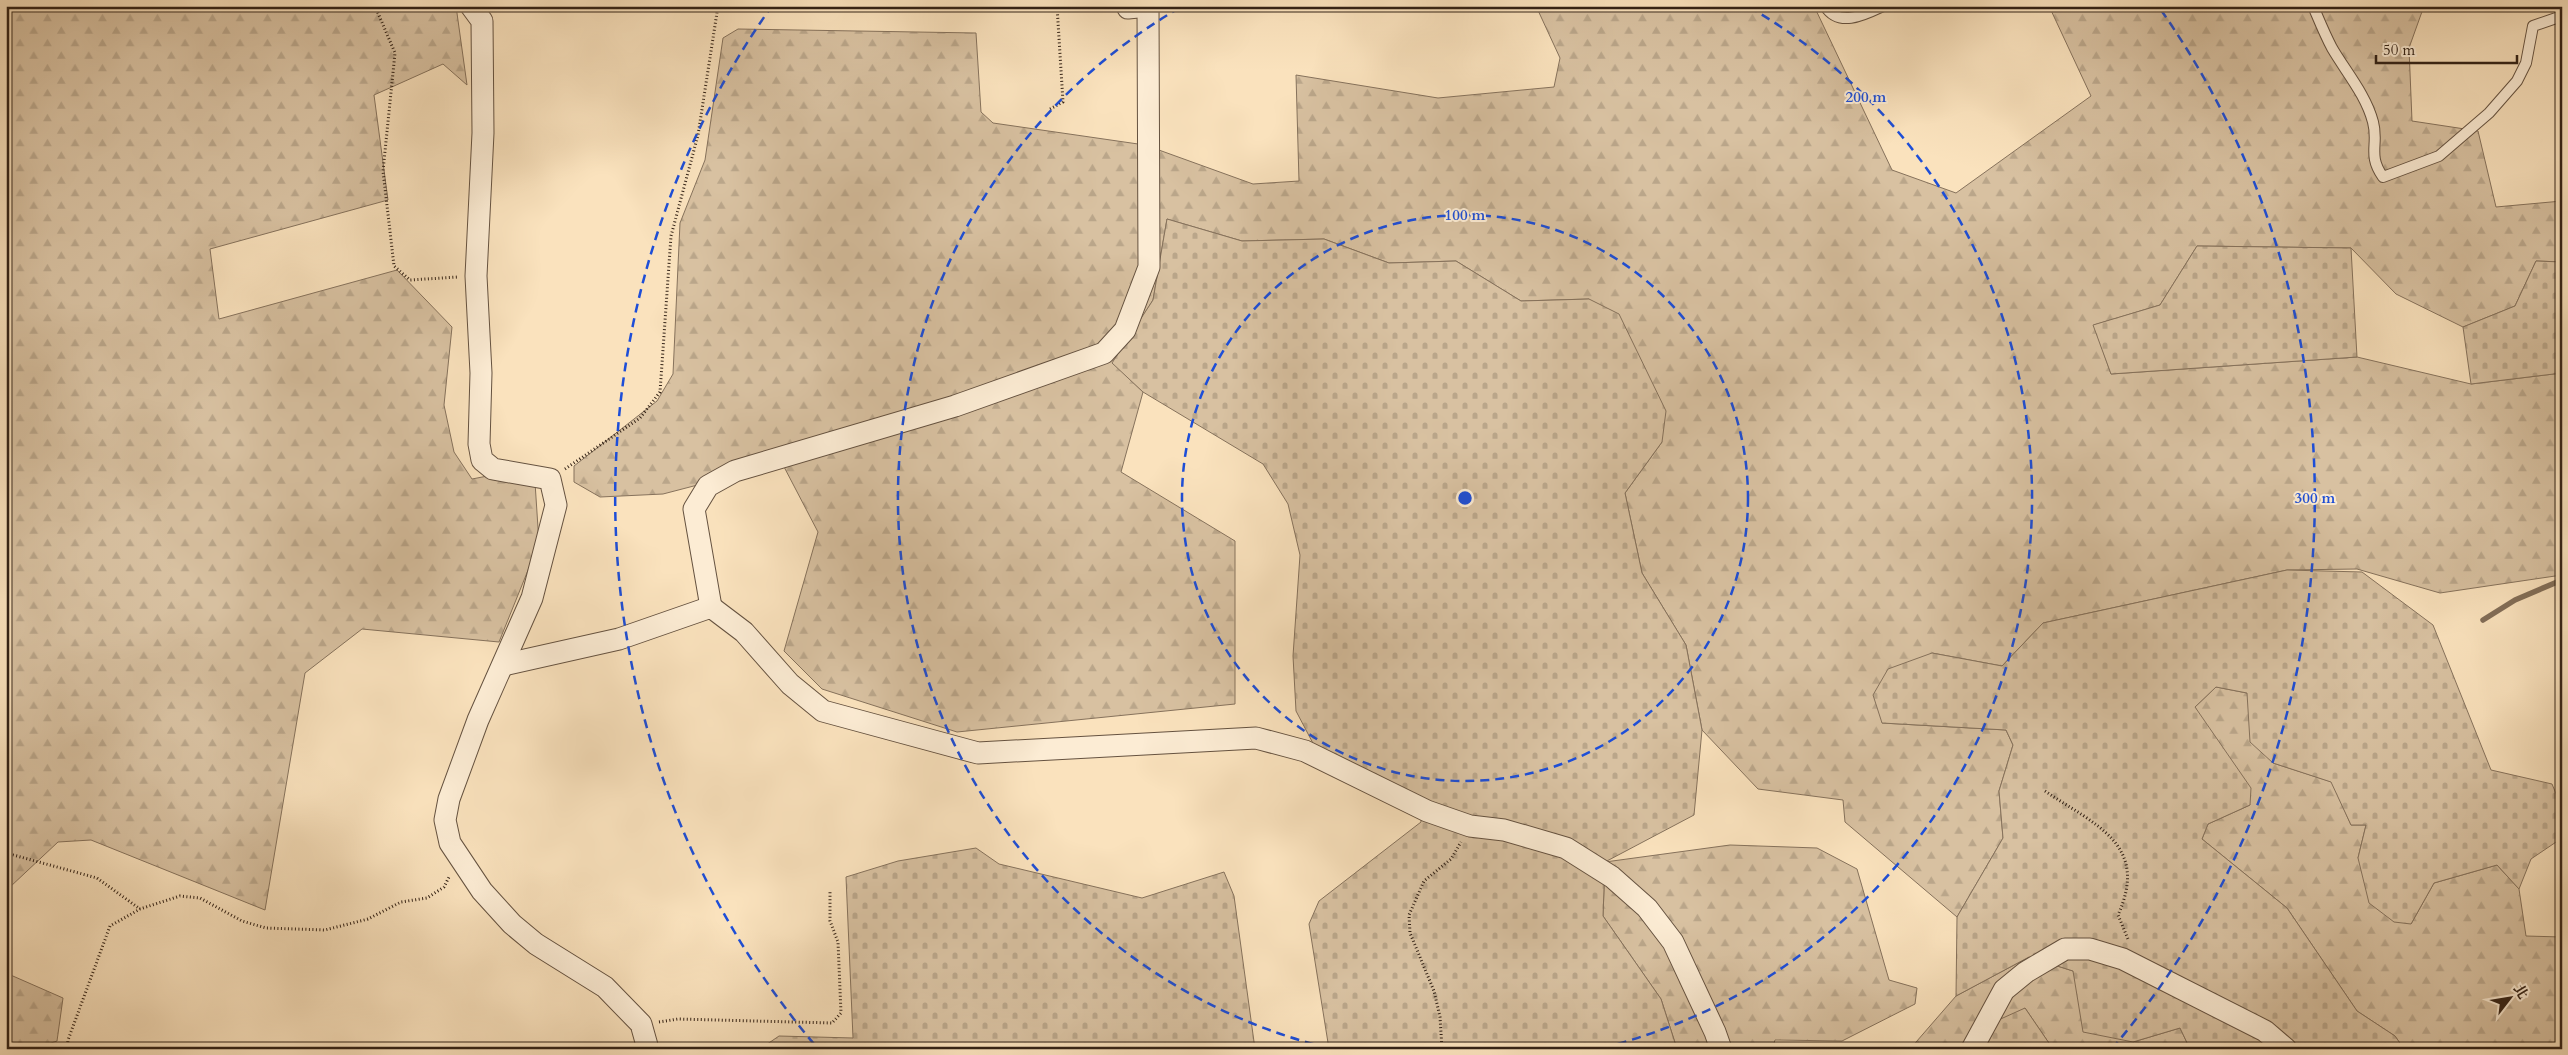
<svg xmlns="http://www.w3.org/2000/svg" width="2568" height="1055" font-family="Cardo,'Noto Serif TC',serif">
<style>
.forest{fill:url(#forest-firs);stroke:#86725c}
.cemetery{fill:url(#cemetery-stones);stroke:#86725c}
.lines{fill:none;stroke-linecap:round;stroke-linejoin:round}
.stream{stroke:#826e58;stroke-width:5.5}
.lane-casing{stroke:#655240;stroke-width:12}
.street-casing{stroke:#655240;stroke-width:23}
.path{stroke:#332216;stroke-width:3;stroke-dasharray:1 2.5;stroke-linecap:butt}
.lane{stroke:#fcecd4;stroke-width:10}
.street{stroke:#fcecd4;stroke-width:21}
.ring{fill:none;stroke:#1d4ed8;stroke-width:2.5;stroke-dasharray:9 6}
.centre{fill:#1d4ed8;stroke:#fcecd4;stroke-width:2.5}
.ring-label{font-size:15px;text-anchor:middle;font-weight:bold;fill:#1d4ed8;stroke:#fcecd4;stroke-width:4;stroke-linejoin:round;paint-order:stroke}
</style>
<defs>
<pattern id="forest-firs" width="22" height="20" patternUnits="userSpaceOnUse" patternTransform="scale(1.25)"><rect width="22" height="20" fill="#d8c1a1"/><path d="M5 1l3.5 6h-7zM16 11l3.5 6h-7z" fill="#baa68a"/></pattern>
<pattern id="cemetery-stones" width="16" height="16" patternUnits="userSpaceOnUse" patternTransform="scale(1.25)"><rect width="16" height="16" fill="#d8c1a1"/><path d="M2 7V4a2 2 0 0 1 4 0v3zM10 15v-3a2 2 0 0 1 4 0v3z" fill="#baa68a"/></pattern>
</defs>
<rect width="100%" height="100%" fill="#fae2bd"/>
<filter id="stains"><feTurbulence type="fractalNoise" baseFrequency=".004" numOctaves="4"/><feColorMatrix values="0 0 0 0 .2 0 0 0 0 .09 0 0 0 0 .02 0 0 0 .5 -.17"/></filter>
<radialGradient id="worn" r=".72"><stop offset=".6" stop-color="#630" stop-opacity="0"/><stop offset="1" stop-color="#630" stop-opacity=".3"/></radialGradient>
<g class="forest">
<path d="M 6,6 L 456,6 L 467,85 L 443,64 L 374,95 L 388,200 L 210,249 L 219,319 L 397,270 L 452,327 L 444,405 L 454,452 L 472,479 L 534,467 L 539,543 L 499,642 L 362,629 L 305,673 L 265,910 L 91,840 L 58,842 L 10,887 L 6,928 Z"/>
<path d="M 1536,6 L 1814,6 L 1892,170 L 1956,193 L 2091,96 L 2049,6 L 2424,6 L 2409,48 L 2412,121 L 2478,131 L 2496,207 L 2562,201 L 2562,262 L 2536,261 L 2515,306 L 2463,327 L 2396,294 L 2351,248 L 2197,246 L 2160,305 L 2094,325 L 2111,374 L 2357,357 L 2471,384 L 2562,373 L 2562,575 L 2440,593 L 2357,569 L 2287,570 L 2043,623 L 2002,666 L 1932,653 L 1882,723 L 2006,730 L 2013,745 L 1999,791 L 2003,838 L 1957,917 L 1845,822 L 1843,800 L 1758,789 L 1702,730 L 1686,645 L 1642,573 L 1625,493 L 1662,442 L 1589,299 L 1521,301 L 1456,261 L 1389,263 L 1324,239 L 1242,241 L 1167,219 L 1153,300 L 1113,363 L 1143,392 L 1121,472 L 1235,541 L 1235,704 L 957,732 L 822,689 L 784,651 L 818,532 L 782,463 L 663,494 L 600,497 L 574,482 L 574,466 L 657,401 L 673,374 L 680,223 L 705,160 L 723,38 L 738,29 L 976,33 L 981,112 L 993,123 L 1145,145 L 1253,184 L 1299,181 L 1296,75 L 1438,98 L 1554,87 L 1560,58 Z"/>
<path d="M 2216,687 L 2247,693 L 2273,763 L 2332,782 L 2351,825 L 2366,825 L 2358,858 L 2411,924 L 2434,883 L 2497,865 L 2519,889 L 2526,936 L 2562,937 L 2562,1049 L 2404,1049 L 2395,1036 L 2357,1011 L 2287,908 L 2202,839 L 2208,824 L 2250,805 L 2195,707 Z"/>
<path d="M 1730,845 L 1817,848 L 1857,869 L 1889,980 L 1917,988 L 1915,1004 L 1842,1041 L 1775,1040 L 1772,1049 L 1677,1049 L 1661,999 L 1603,916 L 1605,862 Z"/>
<path d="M 2029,957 L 2073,971 L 2133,1042 L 2180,1028 L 2190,1049 L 2053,1049 L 2025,1008 L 1975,1049 L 1910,1049 L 1956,996 Z"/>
<path d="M 6,973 L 63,998 L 57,1041 L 33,1049 L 6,1049 Z"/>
</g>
<g class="cemetery">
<path d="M 1167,219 L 1242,241 L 1324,239 L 1389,263 L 1456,261 L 1521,301 L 1589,299 L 1619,314 L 1666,411 L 1662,442 L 1625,493 L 1642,573 L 1686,645 L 1702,730 L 1694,815 L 1605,862 L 1603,916 L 1661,999 L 1677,1049 L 1329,1049 L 1309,924 L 1319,901 L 1421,822 L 1420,796 L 1316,749 L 1296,711 L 1293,656 L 1300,555 L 1288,504 L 1263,464 L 1143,392 L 1112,363 L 1153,300 Z"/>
<path d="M 2197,246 L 2351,248 L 2357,357 L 2111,374 L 2093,325 L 2160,305 Z"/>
<path d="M 2536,261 L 2562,262 L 2562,373 L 2471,384 L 2463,327 L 2515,306 Z"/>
<path d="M 2287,570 L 2362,572 L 2433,625 L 2491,770 L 2552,784 L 2562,808 L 2562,838 L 2531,859 L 2519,889 L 2497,865 L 2434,883 L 2411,924 L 2394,922 L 2369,903 L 2358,858 L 2366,825 L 2351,825 L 2331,782 L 2273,763 L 2250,742 L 2247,693 L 2216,687 L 2195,707 L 2251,788 L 2250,805 L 2208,824 L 2202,839 L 2287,908 L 2357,1011 L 2395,1036 L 2404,1049 L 2190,1049 L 2180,1028 L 2133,1042 L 2083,1032 L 2073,971 L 2029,957 L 1956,996 L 1957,917 L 2003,838 L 1999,791 L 2013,745 L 2006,730 L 1882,723 L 1873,695 L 1888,669 L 1932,653 L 2002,666 L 2043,623 Z"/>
<path d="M 976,848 L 999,864 L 1142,898 L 1224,872 L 1234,896 L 1255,1049 L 760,1049 L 779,1036 L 853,1038 L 846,877 L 898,861 Z"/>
<path d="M 2025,1008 L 2053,1049 L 1975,1049 L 1974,1031 Z"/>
</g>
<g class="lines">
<path class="stream" d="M 2483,620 L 2515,600 L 2562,580"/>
<defs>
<g id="lane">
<path d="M 1825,6 C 1839,28 1864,15 1883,6"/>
<path d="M 2313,6 C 2319,20 2325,35 2332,48 C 2346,72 2366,95 2373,122 C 2379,144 2367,155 2383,177 L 2439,156 L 2489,113 L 2517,81 L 2526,63 L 2533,26 L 2562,16"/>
</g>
<g id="street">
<path d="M 471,6 L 482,21 L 483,133 L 476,276 L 481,373 L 479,444 L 482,460 L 493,469 L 550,479 L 556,505 L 532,598 L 478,720 L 449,799 L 445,820 L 450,843 L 482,891 L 512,924 L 536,944 L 605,987 L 641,1024 L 648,1049"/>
<path d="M 1127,6 L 1128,8 L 1148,6"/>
<path d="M 711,607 L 694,509 L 708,486 L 735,471 L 955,406 L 1104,353 L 1125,330 L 1149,267 L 1148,6"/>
<path d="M 503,665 L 619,639 L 711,607 L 744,632 L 790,684 L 823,711 L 978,753 L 1256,738 L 1305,751 L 1427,811 L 1470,826 L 1504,830 L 1566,848 L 1612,877 L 1647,908 L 1673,942 L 1715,1032 L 1721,1049"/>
<path d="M 1972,1049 L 2004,990 L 2026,972 L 2065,949 L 2090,949 L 2123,959 L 2265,1031 L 2286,1049"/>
</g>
</defs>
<use href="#lane" class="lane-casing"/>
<use href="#street" class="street-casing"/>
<g class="path">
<path d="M 375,6 L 395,53 L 383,171 L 394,266 L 410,280 L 458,277"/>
<path d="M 1050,109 L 1063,102 L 1057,6"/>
<path d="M 565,469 L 640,418 L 660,392 L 671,236 L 698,135 L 718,6"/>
<path d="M 2045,791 C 2095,825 2150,844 2118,915 L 2128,939"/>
<path d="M 6,853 L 97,878 L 140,909"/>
<path d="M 659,1022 L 678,1019 L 832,1023 L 841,1013 L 838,942 L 830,921 L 830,891"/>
<path d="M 67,1049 L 68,1040 L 110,926 L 140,909 L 180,896 L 200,898 L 242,921 L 266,928 L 325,930 L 368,919 L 401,902 L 427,898 L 444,887 L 449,877"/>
<path d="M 1442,1049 L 1440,1017 L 1434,991 L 1410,933 L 1409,915 L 1424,881 L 1451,859 L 1461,842"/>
</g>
<use href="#lane" class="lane"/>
<use href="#street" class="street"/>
</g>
<g class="ring">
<circle cx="1465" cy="498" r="283"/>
<path d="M1328 1048A567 567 0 0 1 1181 7M1749 7A567 567 0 0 1 1602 1048"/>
<path d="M814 1044A850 850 0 0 1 769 10M2161 10A850 850 0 0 1 2116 1044"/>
</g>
<circle cx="1465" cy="498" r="8" class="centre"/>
<g class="ring-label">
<text x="1866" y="102">200 m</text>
<text x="1465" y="220">100 m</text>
<text x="2315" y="503">300 m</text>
</g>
<rect width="2568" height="1055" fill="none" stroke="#fae2bd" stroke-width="25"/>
<rect x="8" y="8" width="2553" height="1040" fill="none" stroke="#332216" stroke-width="2.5"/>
<rect x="12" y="12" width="2543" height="1030" fill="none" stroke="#332216"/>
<g transform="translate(2510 998) rotate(59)" stroke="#fcecd4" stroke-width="4" paint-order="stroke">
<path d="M0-4L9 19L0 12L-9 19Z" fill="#332216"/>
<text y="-8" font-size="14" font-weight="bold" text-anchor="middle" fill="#332216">北</text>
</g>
<path d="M2376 55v8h141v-8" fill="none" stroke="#332216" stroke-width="2.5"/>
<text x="2383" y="55" font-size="15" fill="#332216" stroke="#fcecd4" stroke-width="4" paint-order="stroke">50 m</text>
<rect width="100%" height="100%" filter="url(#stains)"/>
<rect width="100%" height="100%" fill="url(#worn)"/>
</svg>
